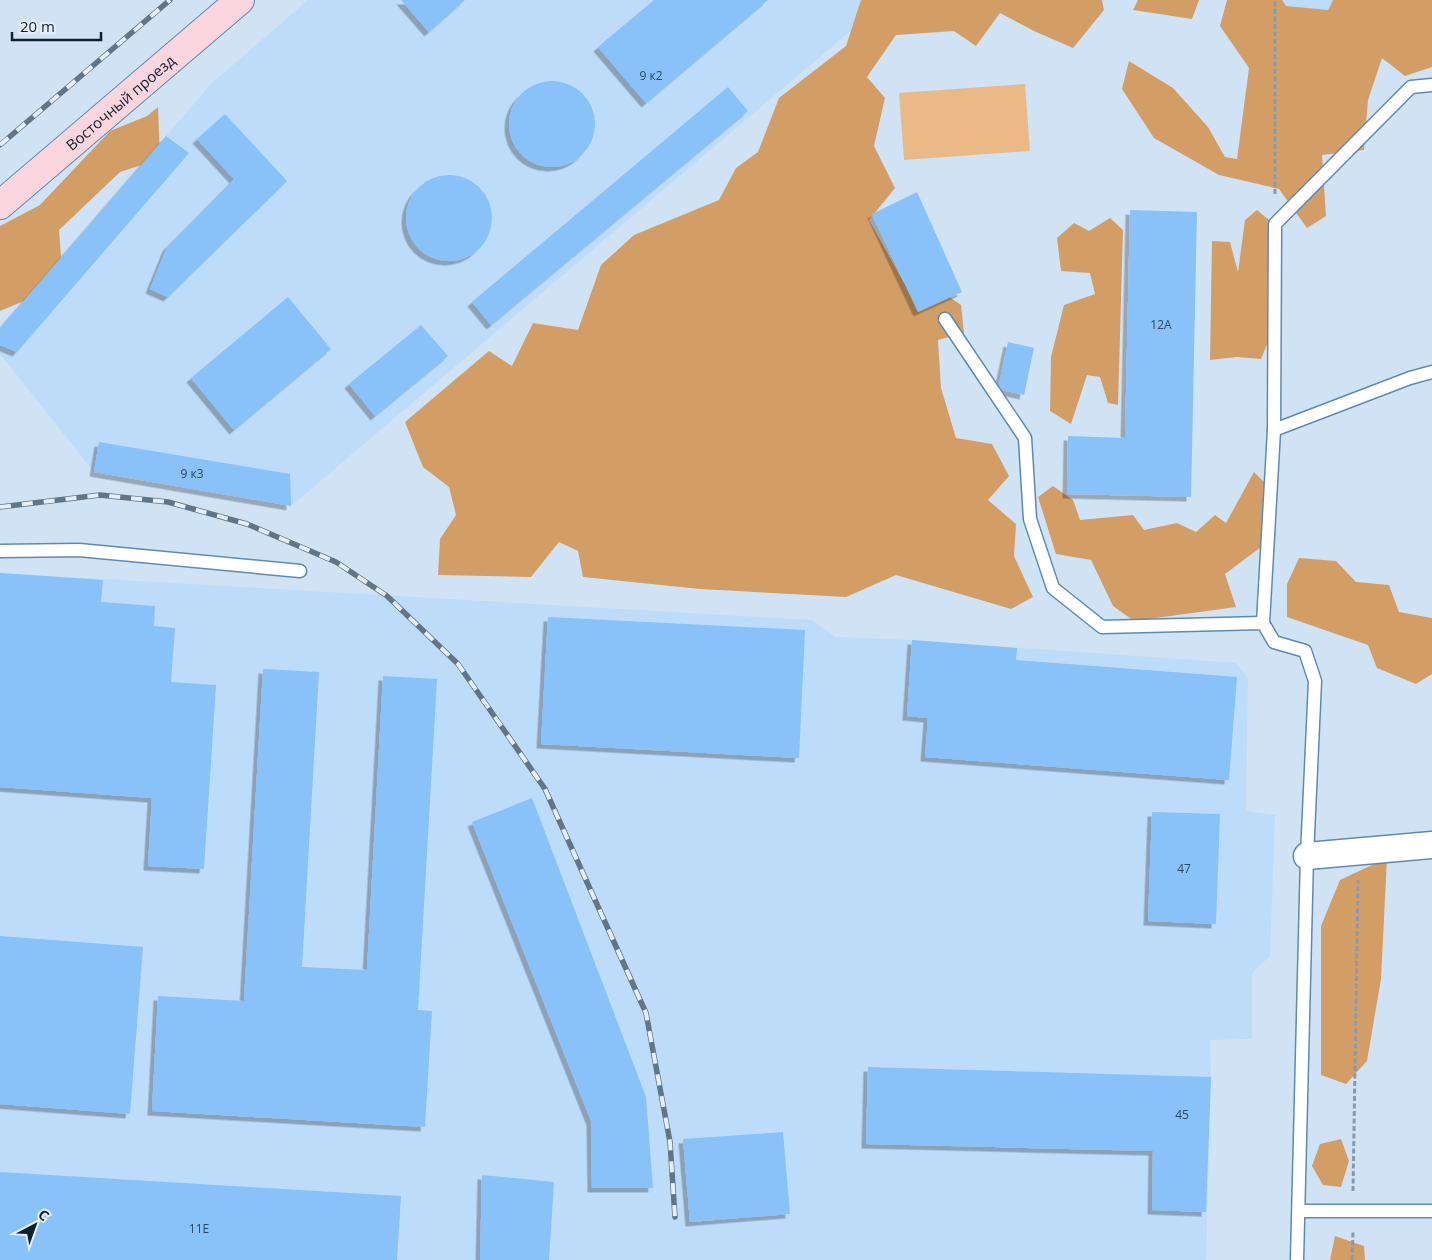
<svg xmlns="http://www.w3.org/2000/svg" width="1432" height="1260" font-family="'Open Sans',sans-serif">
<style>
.built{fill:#bddcfa}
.green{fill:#eab986}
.forest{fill:#d39e65}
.building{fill:#88c2f8;filter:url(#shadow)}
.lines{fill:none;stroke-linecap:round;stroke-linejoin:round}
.lane-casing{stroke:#5d8ab3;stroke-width:15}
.street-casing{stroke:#5d8ab3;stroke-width:29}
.secondary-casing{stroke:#5d8ab3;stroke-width:30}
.path{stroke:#879aac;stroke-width:3;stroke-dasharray:5 2.5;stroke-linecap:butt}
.lane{stroke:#fff;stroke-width:12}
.street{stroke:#fff;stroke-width:26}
.secondary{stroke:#fad5dd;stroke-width:28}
.rail-casing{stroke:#627586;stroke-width:5.5}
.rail{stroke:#e6eff8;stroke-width:4;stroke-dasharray:11;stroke-linecap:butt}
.labels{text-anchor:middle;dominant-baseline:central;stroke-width:5;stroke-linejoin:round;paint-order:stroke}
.number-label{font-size:12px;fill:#2c4963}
.street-label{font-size:15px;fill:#0e2131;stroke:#e6eff8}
</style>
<defs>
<filter id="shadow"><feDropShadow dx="-4.5" dy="4.5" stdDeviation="0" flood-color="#0004"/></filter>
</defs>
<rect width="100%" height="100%" fill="#d0e3f5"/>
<g class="built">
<path d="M 308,0 L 887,0 L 291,506 L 94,472 L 0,354 L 0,328 L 211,84 Z"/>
<path d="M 1253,0 L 1354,0 L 1343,17 Z"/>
<path d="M 0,573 L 812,620 L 836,637 L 912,640 L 1236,663 L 1248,678 L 1246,811 L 1275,815 L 1270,956 L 1252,973 L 1252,1039 L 1210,1040 L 1211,1077 L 1206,1260 L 0,1260 Z"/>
</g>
<path class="green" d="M 1025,84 L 1030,151 L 904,160 L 899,93 Z"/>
<g class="forest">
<path d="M 861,0 L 1102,0 L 1104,10 L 1073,48 L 1034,31 L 1000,13 L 976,46 L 954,31 L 896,35 L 867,77 L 885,98 L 874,146 L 895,188 L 869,220 L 904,283 L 937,288 L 961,305 L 964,333 L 938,340 L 941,388 L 956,438 L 992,444 L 1009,476 L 988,500 L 1016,524 L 1014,556 L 1033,597 L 1011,609 L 896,575 L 846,597 L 700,589 L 583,577 L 578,551 L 559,542 L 531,577 L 438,575 L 440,539 L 456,515 L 449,487 L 423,467 L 405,422 L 489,351 L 512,366 L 533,323 L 578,330 L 601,265 L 634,235 L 719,200 L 736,168 L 758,152 L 779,98 L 846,46 Z"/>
<path d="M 1138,0 L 1199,0 L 1192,19 L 1133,10 Z"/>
<path d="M 1227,0 L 1282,0 L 1286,6 L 1328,10 L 1333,0 L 1432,0 L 1432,67 L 1405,76 L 1382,58 L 1368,100 L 1364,150 L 1322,155 L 1326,216 L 1307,228 L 1279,189 L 1219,175 L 1154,138 L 1122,89 L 1129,61 L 1173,88 L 1208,127 L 1225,157 L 1237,159 L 1249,68 L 1220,26 Z"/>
<path d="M 158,107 L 160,159 L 120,172 L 59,230 L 62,269 L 41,294 L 0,311 L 0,226 L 40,205 L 110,131 L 147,116 Z"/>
<path d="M 1257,210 L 1269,220 L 1267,302 L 1278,318 L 1261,359 L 1237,357 L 1210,360 L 1212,241 L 1230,242 L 1238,272 L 1245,220 Z"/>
<path d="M 1110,218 L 1123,230 L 1118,405 L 1108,403 L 1100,377 L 1087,375 L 1071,424 L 1050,411 L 1051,357 L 1064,305 L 1095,294 L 1090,273 L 1061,271 L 1057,238 L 1074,223 L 1089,231 Z"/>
<path d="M 1254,472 L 1265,483 L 1261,547 L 1225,574 L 1236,607 L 1134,621 L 1113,606 L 1091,560 L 1056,554 L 1038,497 L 1053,486 L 1073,500 L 1080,520 L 1133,515 L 1144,530 L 1177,523 L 1196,532 L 1215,515 L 1226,523 Z"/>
<path d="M 1299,558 L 1336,561 L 1356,582 L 1389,585 L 1399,612 L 1432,618 L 1432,674 L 1416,684 L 1377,668 L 1368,645 L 1287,617 L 1287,584 Z"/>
<path d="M 1387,858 L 1381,979 L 1367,1061 L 1346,1084 L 1321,1075 L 1321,926 L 1340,880 Z"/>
<path d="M 1341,1139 L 1349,1161 L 1341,1187 L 1323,1185 L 1312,1166 L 1320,1144 Z"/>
<path d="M 1335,1236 L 1364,1246 L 1365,1260 L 1330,1260 Z"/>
</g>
<g class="building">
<path d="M 401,0 L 465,0 L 429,32 Z"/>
<path d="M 654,0 L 768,0 L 646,103 L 598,47 Z"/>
<circle cx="552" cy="124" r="43"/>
<path d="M 728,87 L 748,111 L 491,325 L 472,302 Z"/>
<path d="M 225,114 L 287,181 L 168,297 L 150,289 L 167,247 L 234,179 L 197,139 Z"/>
<path d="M 166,136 L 189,153 L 17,352 L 0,345 L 0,328 Z"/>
<circle cx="449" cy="218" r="43"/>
<path d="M 917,192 L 962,292 L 918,312 L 872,214 Z"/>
<path d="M 1130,210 L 1197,212 L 1191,497 L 1067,494 L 1068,436 L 1125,438 Z"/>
<path d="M 288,297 L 331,349 L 234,430 L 191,378 Z"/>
<path d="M 421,325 L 448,356 L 375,416 L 349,384 Z"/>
<path d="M 1008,342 L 1034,348 L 1024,395 L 998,389 Z"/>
<path d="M 99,442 L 290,474 L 291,506 L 94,472 Z"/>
<path d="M 0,573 L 103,580 L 101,602 L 155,606 L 154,626 L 175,628 L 171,682 L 216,685 L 204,869 L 148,866 L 152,798 L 0,787 Z"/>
<path d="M 548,617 L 805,630 L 799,758 L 541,744 Z"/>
<path d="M 912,640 L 1017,648 L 1016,660 L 1237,677 L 1229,780 L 925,757 L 928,718 L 907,716 Z"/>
<path d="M 263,669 L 319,672 L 302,967 L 367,970 L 383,676 L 437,679 L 418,1010 L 432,1011 L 425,1127 L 152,1111 L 158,996 L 244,1001 Z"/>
<path d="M 532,798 L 646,1097 L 653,1188 L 592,1188 L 591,1121 L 472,822 Z"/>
<path d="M 1152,812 L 1220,814 L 1216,924 L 1148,921 Z"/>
<path d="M 0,936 L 143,947 L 130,1114 L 0,1104 Z"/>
<path d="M 868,1067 L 1211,1077 L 1206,1212 L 1152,1210 L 1153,1151 L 866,1144 Z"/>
<path d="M 783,1132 L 790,1214 L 690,1222 L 683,1139 Z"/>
<path d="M 0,1172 L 401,1196 L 397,1260 L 0,1260 Z"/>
<path d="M 482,1175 L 554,1182 L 549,1260 L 480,1260 Z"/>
</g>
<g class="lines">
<defs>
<g id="lane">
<path d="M 945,319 L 1025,438 L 1030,519 L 1053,588 L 1102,627 L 1263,623 L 1274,642 L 1305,651 L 1315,681 L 1307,856 L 1297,1260"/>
<path d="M 1274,430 L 1410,378 L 1432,372"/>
<path d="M 0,551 L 79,550 L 300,571"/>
<path d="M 1263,623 L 1274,430 L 1275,224 L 1411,87 L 1432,85"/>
<path d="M 1299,1211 L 1432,1211"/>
</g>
<path id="street" d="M 1307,856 L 1432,845"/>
<g id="secondary">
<path id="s1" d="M 0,205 L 240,0"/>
</g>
</defs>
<use href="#lane" class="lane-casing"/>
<use href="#street" class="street-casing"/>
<use href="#secondary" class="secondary-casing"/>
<g class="path">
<path d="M 1275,194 L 1275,0"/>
<path d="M 1353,1191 L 1358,880"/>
<path d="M 1352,1260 L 1353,1232"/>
</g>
<use href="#lane" class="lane"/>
<use href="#street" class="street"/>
<use href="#secondary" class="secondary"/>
<defs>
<g id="rail">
<path d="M 0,145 L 170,0"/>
<path d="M 0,507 L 100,495 L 168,502 L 247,524 L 336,562 L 387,596 L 458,664 L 545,789 L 646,1013 L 670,1142 L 675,1217"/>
</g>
</defs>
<use href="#rail" class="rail-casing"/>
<use href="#rail" class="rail"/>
</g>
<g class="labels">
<g class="number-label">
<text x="651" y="75">9 к2</text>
<text x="1161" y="324">12А</text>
<text x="192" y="473">9 к3</text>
<text x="1184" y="868">47</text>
<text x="1182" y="1114">45</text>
<text x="199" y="1228">11Е</text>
</g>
<g class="street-label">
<text stroke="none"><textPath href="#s1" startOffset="158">Восточный проезд</textPath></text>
</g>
</g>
<g transform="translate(35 1225) rotate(41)" stroke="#e6eff8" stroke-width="4" paint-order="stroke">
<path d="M0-4L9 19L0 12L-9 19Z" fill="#0e2131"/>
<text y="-8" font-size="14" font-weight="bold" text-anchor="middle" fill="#0e2131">С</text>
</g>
<path d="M12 32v8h89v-8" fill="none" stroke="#0e2131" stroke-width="2.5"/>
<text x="20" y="32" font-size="15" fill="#0e2131" stroke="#e6eff8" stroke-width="4" paint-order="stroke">20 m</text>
</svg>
